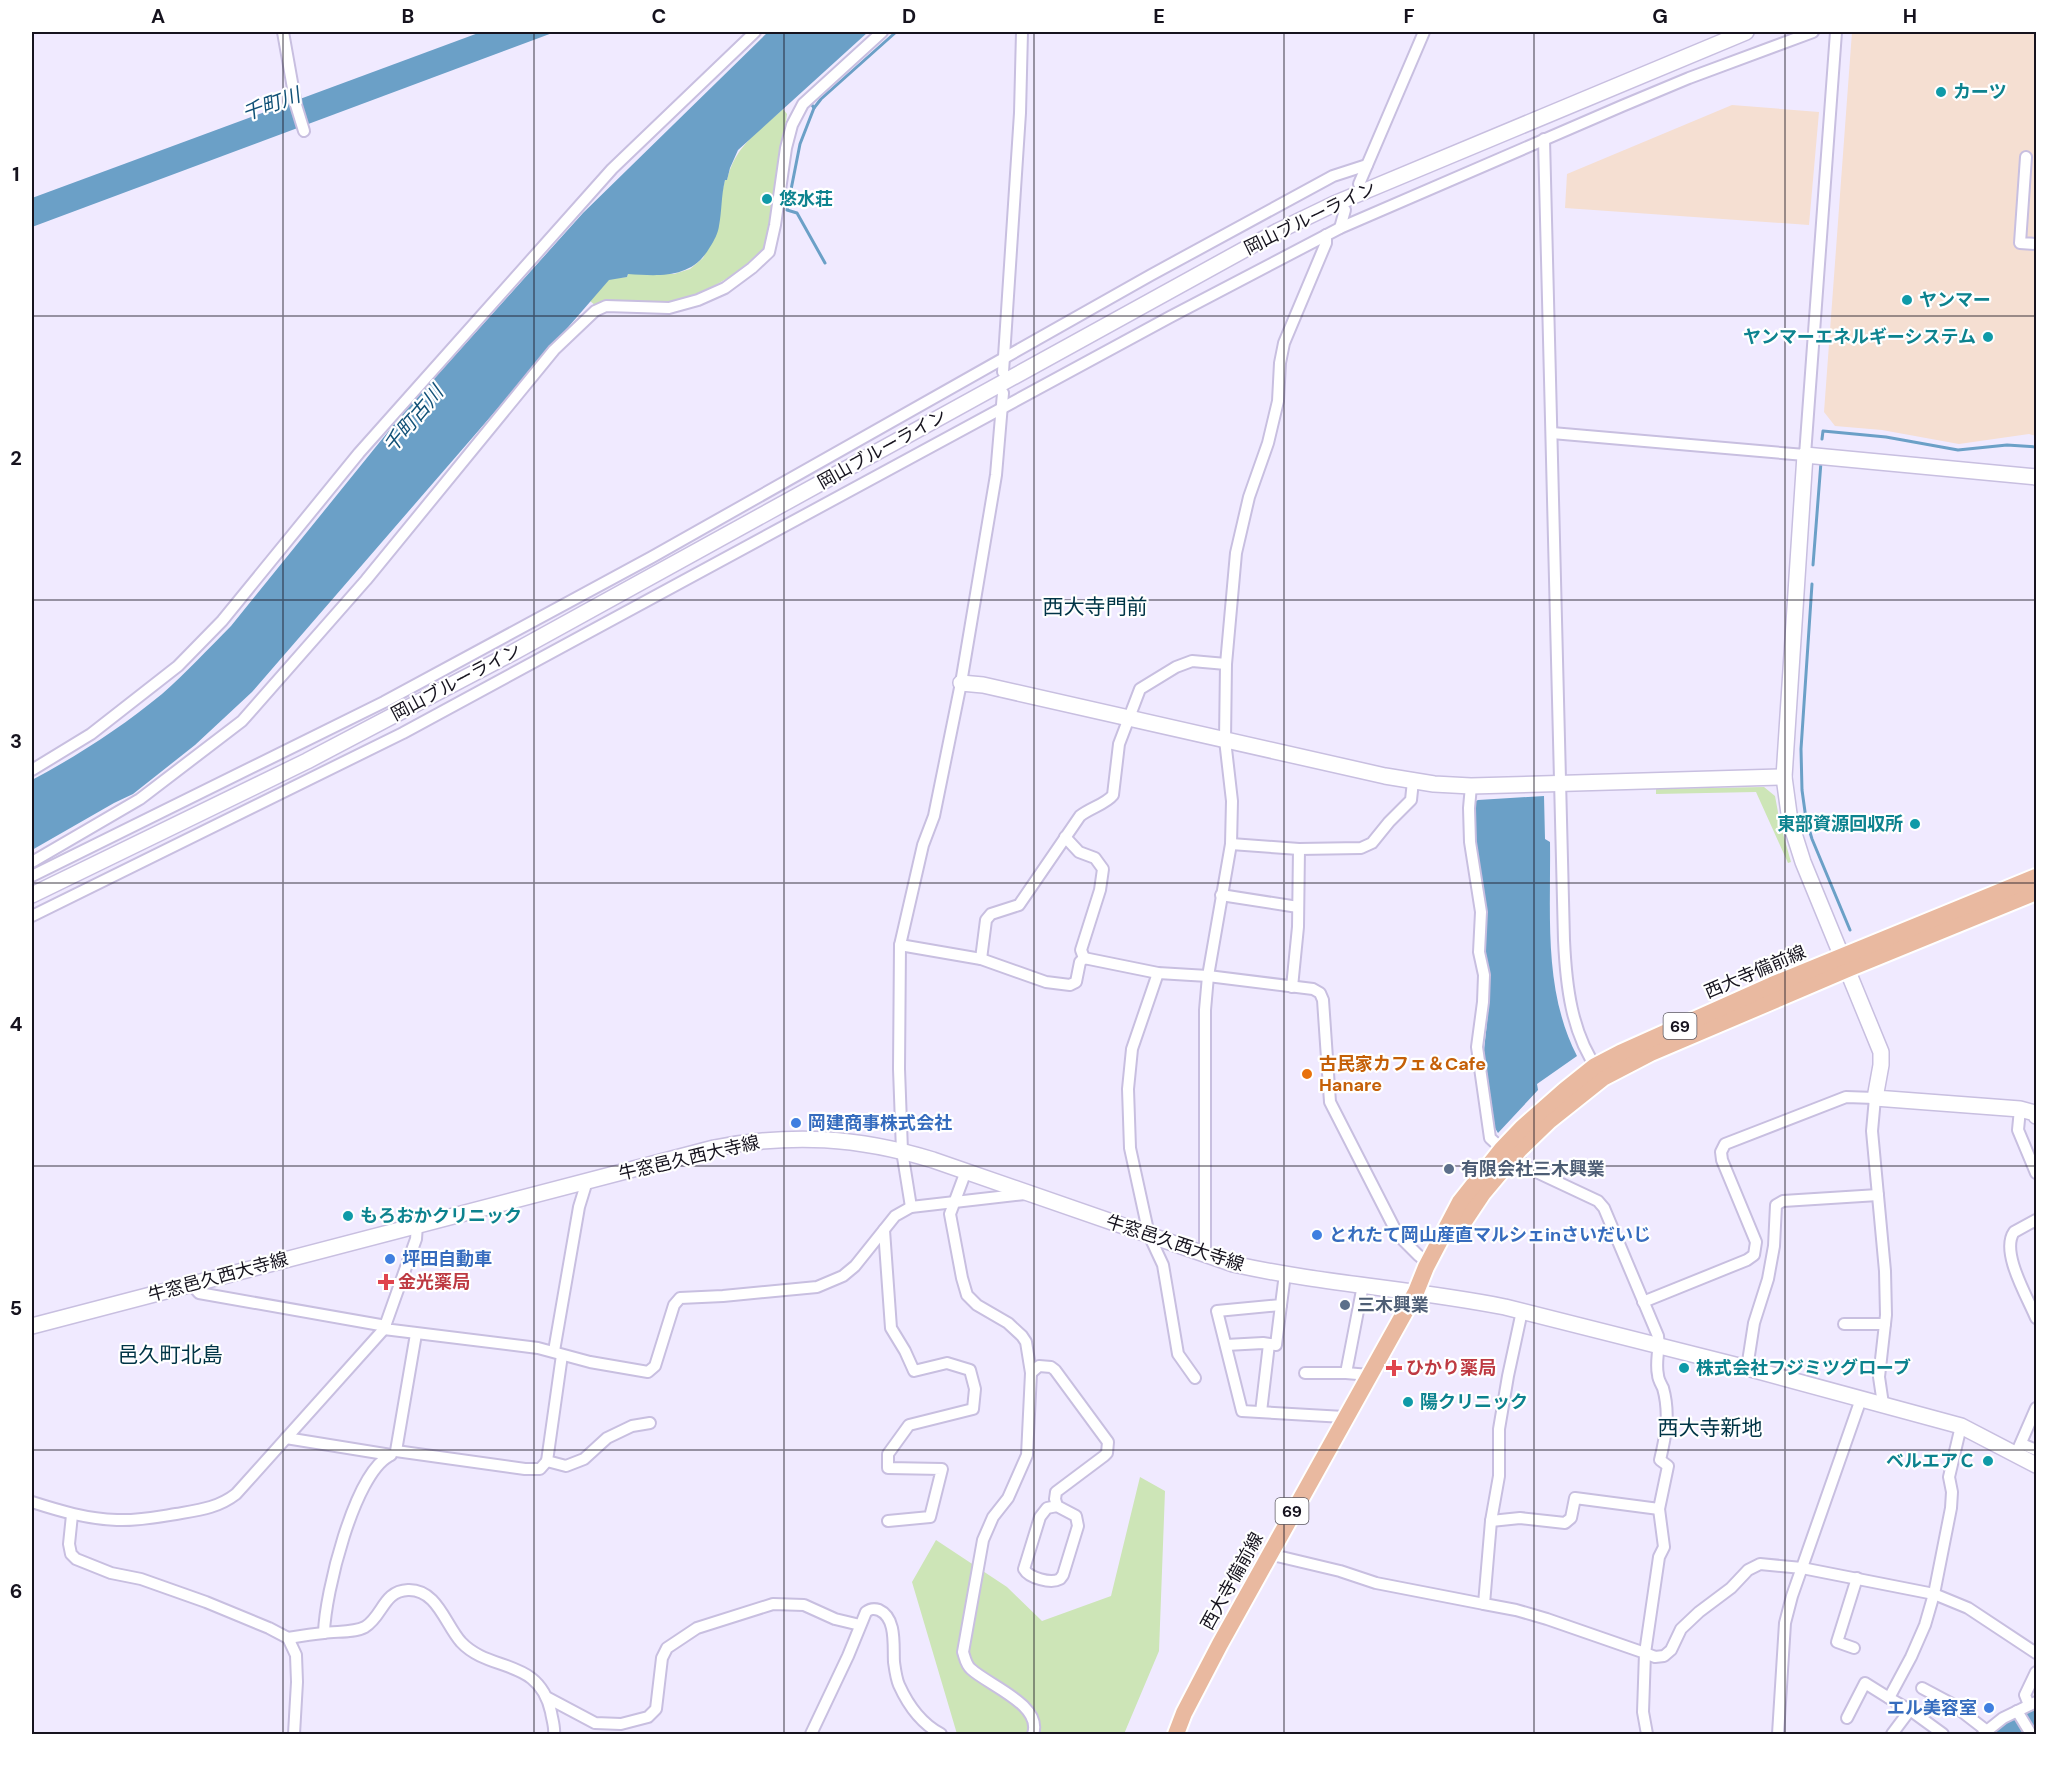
<svg xmlns="http://www.w3.org/2000/svg" width="2068" height="1766" font-family="'DM Sans','Noto Sans JP',sans-serif">
<style>
.industrial{fill:#f5dfd2}
.green{fill:#cde5b7}
.water{fill:#6ba0c7}
.lines{fill:none;stroke-linecap:round;stroke-linejoin:round}
.stream{stroke:#6ba0c7;stroke-width:3}
.street-casing{stroke:#c8bfe0;stroke-width:14}
.secondary-casing{stroke:#c8bfe0;stroke-width:18}
.primary-casing{stroke:#fff;stroke-width:20}
.street{stroke:#fff;stroke-width:10}
.secondary{stroke:#fff;stroke-width:15}
.primary{stroke:#e9b9a0;stroke-width:16}
.grid{fill:none;stroke:#16131e;stroke-width:1.5;stroke-opacity:0.55}
.culture-dot{fill:#0f9aa8;stroke:#fff;stroke-width:2}
.food-dot{fill:#e8710a;stroke:#fff;stroke-width:2}
.shop-dot{fill:#3f7fe0;stroke:#fff;stroke-width:2}
.service-dot{fill:#5c6f8a;stroke:#fff;stroke-width:2}
.health-dot{fill:#e0444e;stroke:#fff;stroke-width:2}
.labels{text-anchor:middle;dominant-baseline:central;stroke-width:4.5;stroke-linejoin:round;paint-order:stroke}
.shield{fill:#fff;stroke:#5c5a62;stroke-width:1.5}
.shield-label{font-size:16px;font-weight:bold;fill:#16131e}
.culture-label{font-size:18px;font-weight:bold;fill:#0d838f;stroke:#fff;text-anchor:start}
.street-label{font-size:18px;fill:#16131e;stroke:#fff}
.food-label{font-size:18px;font-weight:bold;fill:#c56008;stroke:#fff;text-anchor:start}
.shop-label{font-size:18px;font-weight:bold;fill:#366cbe;stroke:#fff;text-anchor:start}
.service-label{font-size:18px;font-weight:bold;fill:#4e5e75;stroke:#fff;text-anchor:start}
.health-label{font-size:18px;font-weight:bold;fill:#be3a42;stroke:#fff;text-anchor:start}
.water-label{font-size:20px;font-style:italic;fill:#115177;stroke:#fff}
.quarter-label{font-size:21px;fill:#003446;stroke:#fff}
.neatline{fill:none;stroke:#16131e;stroke-width:2}
.grid-label{font-size:20px;text-anchor:middle;font-weight:bold;fill:#16131e}
</style>
<rect width="100%" height="100%" fill="#f0eaff"/>
<g class="industrial">
<path d="M 1852,32 L 2036,32 L 2036,436 L 2029,434 L 1959,444 L 1882,430 L 1835,426 L 1824,412 Z"/>
<path d="M 1732,105 L 1819,112 L 1809,225 L 1565,208 L 1567,174 Z"/>
</g>
<g class="green">
<path d="M 783,109 L 787,114 L 772,219 L 764,250 L 733,275 L 712,287 L 691,296 L 673,301 L 596,306 L 590,301 L 609,279 L 627,277 L 628,274 L 674,274 L 690,269 L 703,258 L 719,225 L 720,200 L 725,180 L 727,180 C 735,146 758,132 783,109 Z"/>
<path d="M 1764,787 L 1775,796 L 1780,823 L 1791,862 L 1788,863 L 1756,792 L 1656,794 L 1656,789 Z"/>
<path d="M 1140,1477 L 1165,1491 L 1159,1651 L 1124,1734 L 957,1734 L 912,1582 L 936,1540 L 1007,1587 L 1042,1621 L 1111,1596 Z"/>
</g>
<g class="water">
<path d="M 481,32 L 555,32 L 32,227 L 32,198 Z"/>
<path d="M 768,32 L 868,32 L 738,150 L 730,168 L 727,180 L 725,180 C 721,197 722,210 719,226 C 718,233 714,241 710,247 C 692,279 660,276 628,274 L 627,277 L 609,280 L 252,692 L 195,745 L 133,794 L 114,803 L 32,850 L 32,780 C 77,756 122,727 162,694 C 186,673 208,649 231,626 L 404,412 L 583,213 Z"/>
<path d="M 1544,796 L 1545,839 L 1550,842 C 1551,914 1543,990 1577,1056 L 1537,1084 L 1538,1090 L 1498,1133 L 1495,1128 L 1484,1051 L 1489,1003 L 1489,976 L 1483,947 L 1472,803 L 1478,800 Z"/>
<path d="M 2036,1705 L 2036,1733 L 2034,1734 L 1987,1734 L 2002,1723 Z"/>
</g>
<g class="lines">
<g class="stream">
<path d="M 810,102 L 814,108 L 800,144 L 787,210 L 797,213 L 825,263"/>
<path d="M 814,108 L 821,99 L 896,32"/>
<path d="M 1822,439 L 1823,431 L 1886,437 L 1958,450 L 2007,445 L 2036,447"/>
<path d="M 1813,565 L 1821,462"/>
<path d="M 1812,584 L 1801,749 L 1802,790 L 1806,819 L 1812,839 L 1850,930"/>
</g>
<defs>
<g id="street">
<path d="M 283,32 L 296,105 L 304,131"/>
<path d="M 1544,139 L 1564,940 C 1566,984 1571,1033 1598,1070"/>
<path d="M 2026,157 L 2020,243 L 2036,244"/>
<path d="M 1359,184 L 1424,32"/>
<path d="M 1340,228 L 1345,210"/>
<path d="M 1003,372 L 1020,113 L 1022,32"/>
<path d="M 1552,433 L 1805,455 L 1836,32"/>
<path d="M 32,770 L 91,734 L 178,666 L 222,621 L 359,453 L 612,169 L 755,32"/>
<path d="M 1471,786 L 1469,808 L 1470,842 L 1481,912 L 1479,952 L 1484,975 L 1483,1002 L 1477,1047 L 1490,1138 L 1502,1149 L 1532,1170 L 1598,1201 L 1604,1208 L 1658,1336 C 1660,1349 1655,1362 1658,1375 C 1658,1379 1661,1384 1663,1388 C 1670,1413 1666,1435 1660,1460 L 1668,1466 L 1659,1509 L 1575,1498 L 1571,1518 L 1565,1523 L 1520,1518 L 1491,1521"/>
<path d="M 1065,837 L 1079,852 L 1095,858 L 1103,869 L 1100,890 L 1081,950 L 1084,958"/>
<path d="M 1231,844 L 1299,849 L 1361,848 L 1372,843 L 1389,822 L 1411,800 L 1413,781"/>
<path d="M 32,862 L 140,799 L 242,721 L 366,580 L 554,350 L 595,311 L 606,306 L 669,308 L 698,300 L 725,288 L 752,268 L 769,252 L 775,225 L 786,148 L 792,125 L 803,104 L 882,32"/>
<path d="M 32,876 L 384,702 L 652,557 L 1151,275 L 1333,176 L 1367,165"/>
<path d="M 1221,895 L 1298,907"/>
<path d="M 32,916 L 403,733 L 1170,317 L 1340,228 L 1622,106 L 1689,78 L 1813,32"/>
<path d="M 900,945 L 981,959 L 1046,982 L 1070,985 L 1076,982 L 1080,962 L 1084,958 L 1158,973 L 1208,976 L 1313,989 L 1320,993 L 1323,1000 L 1330,1102 L 1398,1235 L 1418,1255 L 1428,1263"/>
<path d="M 981,959 L 986,920 L 991,914 L 1019,905 L 1080,816 C 1090,808 1106,804 1113,795 L 1119,744 L 1140,689 L 1176,667 L 1192,661 L 1226,664"/>
<path d="M 1158,973 L 1132,1049 L 1128,1089 L 1130,1148 L 1149,1235 L 1163,1265 L 1178,1354 L 1195,1378"/>
<path d="M 1292,987 L 1298,927 L 1299,849"/>
<path d="M 2020,1109 L 2018,1130 L 2036,1173"/>
<path d="M 966,1171 L 950,1214 L 962,1278 L 967,1295 L 977,1305 L 1008,1323 L 1022,1336 L 1026,1342 L 1031,1373 L 1027,1455 L 1008,1498 L 993,1517 L 983,1540 L 963,1652 C 965,1658 966,1665 971,1669 C 988,1685 1043,1705 1033,1734"/>
<path d="M 911,1207 L 902,1151 L 899,1069 L 900,945 L 923,845 L 934,816 L 961,683 L 996,475 L 1003,393"/>
<path d="M 2036,1220 L 2014,1232 C 2000,1252 2028,1298 2036,1318"/>
<path d="M 417,1225 L 416,1239 L 384,1329 L 538,1348 L 590,1362 L 648,1372 L 655,1366 L 674,1305 L 680,1298 L 723,1296 L 817,1287 L 843,1276 L 855,1266 L 895,1216 L 911,1207 L 1025,1194"/>
<path d="M 884,1230 L 891,1328 L 905,1351 L 914,1371 L 947,1363 L 970,1370 L 975,1389 L 973,1409 L 909,1425 L 888,1454 L 888,1468 L 942,1469 L 930,1517 L 888,1521"/>
<path d="M 1205,1254 L 1205,1010 L 1208,976 L 1231,844 L 1232,801 L 1225,740 L 1226,664 L 1236,553 L 1249,497 L 1268,443 L 1278,401 L 1280,363 L 1284,343 L 1326,243 L 1326,235"/>
<path d="M 1285,1274 L 1281,1305 L 1217,1311 L 1242,1411 L 1344,1417"/>
<path d="M 191,1284 L 199,1293 L 386,1326"/>
<path d="M 1363,1285 L 1346,1373 L 1369,1375"/>
<path d="M 1643,1302 L 1747,1260 L 1754,1255 L 1756,1242 L 1722,1160 L 1721,1152 L 1725,1144 L 1846,1097 L 1875,1098 L 1872,1131 L 1885,1271 L 1886,1315 L 1879,1377 L 1883,1404"/>
<path d="M 1522,1311 L 1508,1376 L 1499,1429 L 1499,1476 L 1491,1521 L 1484,1604 L 1516,1610 L 1547,1619 L 1645,1653 L 1643,1712 L 1647,1734"/>
<path d="M 1844,1324 L 1885,1324"/>
<path d="M 416,1334 L 396,1451 L 525,1469 L 540,1469 L 547,1461"/>
<path d="M 1226,1345 L 1263,1343 L 1276,1345 L 1281,1305"/>
<path d="M 554,1351 L 579,1207 L 587,1181"/>
<path d="M 562,1355 L 547,1461 L 566,1466 L 584,1459 L 607,1438 L 632,1426 L 650,1423"/>
<path d="M 1747,1368 L 1754,1323 L 1768,1279 L 1774,1246 L 1776,1205 L 1783,1201 L 1878,1195"/>
<path d="M 1031,1373 L 1039,1366 L 1051,1367 L 1055,1370 L 1108,1442 L 1107,1453 L 1104,1456 L 1056,1492 L 1055,1499 L 1057,1506 L 1047,1508 L 1040,1517 L 1024,1569 C 1029,1578 1051,1584 1060,1579 L 1063,1575 L 1078,1526 L 1076,1516 L 1057,1506"/>
<path d="M 1305,1373 L 1346,1373"/>
<path d="M 1261,1412 L 1269,1344"/>
<path d="M 286,1438 L 391,1455"/>
<path d="M 2022,1444 L 2036,1450"/>
<path d="M 2016,1454 L 2036,1408"/>
<path d="M 32,1502 C 60,1511 87,1519 117,1520 C 137,1521 157,1517 176,1514 C 199,1510 218,1508 236,1494 L 384,1329"/>
<path d="M 1659,1509 L 1664,1547 L 1659,1557 L 1645,1653 L 1655,1657 L 1664,1656 L 1671,1650 L 1681,1629 L 1699,1612 L 1731,1588 L 1748,1570 L 1760,1564 L 1802,1568 L 1934,1594 L 1968,1608 L 2036,1653"/>
<path d="M 72,1515 L 69,1544 L 71,1554 L 76,1559 L 111,1573 L 141,1579 L 206,1602 L 269,1628 L 288,1638 L 296,1655 L 297,1682 L 294,1734"/>
<path d="M 1269,1554 L 1340,1571 L 1376,1583 L 1484,1604"/>
<path d="M 324,1633 C 325,1593 354,1475 389,1456"/>
<path d="M 288,1638 C 300,1636 312,1634 324,1633 C 336,1631 354,1633 365,1627 C 383,1616 383,1591 408,1590 C 437,1589 445,1624 461,1642 C 490,1673 539,1657 551,1712 C 552,1719 555,1727 554,1734"/>
<path d="M 1854,1648 L 1837,1642 L 1857,1578"/>
<path d="M 1922,1688 L 1952,1704 L 1987,1731"/>
<path d="M 548,1698 L 595,1723 L 621,1724 L 648,1717 L 656,1709 L 662,1658 L 667,1648 L 697,1628 L 773,1604 L 804,1605 L 835,1619 L 860,1625"/>
<path d="M 2029,1705 L 2025,1695 L 2036,1672"/>
<path d="M 2017,1711 L 2031,1734"/>
<path d="M 1847,1718 L 1865,1683 L 1889,1698"/>
<path d="M 811,1734 L 848,1656 L 866,1612 C 870,1609 873,1608 879,1610 C 897,1618 893,1646 894,1662 C 895,1669 896,1678 899,1685 C 908,1705 922,1724 941,1734"/>
<path d="M 1778,1734 L 1785,1623 L 1792,1596 L 1861,1399"/>
<path d="M 1892,1734 L 1910,1710"/>
<path d="M 1943,1734 L 1910,1710 L 1889,1698 L 1911,1657 L 1925,1625 L 1934,1594 L 1951,1508 L 1952,1492 L 1949,1477 L 1961,1426"/>
<path d="M 1983,1734 L 2003,1718 L 2036,1702"/>
</g>
<g id="secondary">
<path d="M 2036,477 L 1805,455 L 1784,777 L 1790,821 L 1803,862 L 1881,1052 L 1881,1065 L 1875,1098 L 2020,1109 L 2035,1113 L 2036,1116"/>
<path d="M 961,683 L 983,685 L 1385,776 L 1434,784 L 1471,786 L 1784,777"/>
<path d="M 32,895 L 307,761 L 514,652 L 1278,231 L 1334,204 L 1746,32"/>
<path d="M 32,1326 L 714,1148 C 792,1133 858,1137 933,1160 L 1233,1264 C 1323,1284 1415,1289 1505,1307 L 1747,1368 L 1961,1426 L 2036,1465"/>
</g>
<g id="primary">
<path d="M 1455,1235 L 1483,1193 L 1519,1150 L 1549,1121 L 1603,1078 L 1651,1053 L 1848,969 L 2036,892"/>
<path d="M 1176,1734 L 1184,1713 L 1220,1644 L 1416,1292 L 1426,1267 L 1460,1202 L 1502,1149 L 1522,1128 L 1565,1090 L 1595,1066 L 1620,1053 L 1772,985 L 2036,877"/>
</g>
</defs>
<use href="#street" class="street-casing"/>
<use href="#secondary" class="secondary-casing"/>
<use href="#primary" class="primary-casing"/>
<use href="#street" class="street"/>
<use href="#secondary" class="secondary"/>
<use href="#primary" class="primary"/>
</g>
<path class="grid" d="M 283,32 L 283,1734M 534,32 L 534,1734M 784,32 L 784,1734M 1034,32 L 1034,1734M 1284,32 L 1284,1734M 1534,32 L 1534,1734M 1785,32 L 1785,1734M 32,316 L 2036,316M 32,600 L 2036,600M 32,883 L 2036,883M 32,1166 L 2036,1166M 32,1450 L 2036,1450"/>
<g class="culture-dot">
<circle cx="1941" cy="92" r="6"/>
<circle cx="767" cy="199" r="6"/>
<circle cx="1907" cy="300" r="6"/>
<circle cx="1988" cy="337" r="6"/>
<circle cx="1915" cy="824" r="6"/>
<circle cx="348" cy="1216" r="6"/>
<circle cx="1684" cy="1368" r="6"/>
<circle cx="1408" cy="1402" r="6"/>
<circle cx="1988" cy="1461" r="6"/>
</g>
<circle class="food-dot" cx="1307" cy="1074" r="6"/>
<g class="shop-dot">
<circle cx="796" cy="1123" r="6"/>
<circle cx="1317" cy="1235" r="6"/>
<circle cx="390" cy="1259" r="6"/>
<circle cx="1989" cy="1708" r="6"/>
</g>
<g class="service-dot">
<circle cx="1449" cy="1169" r="6"/>
<circle cx="1345" cy="1305" r="6"/>
</g>
<g class="health-dot">
<path d="M383 1273h6v6h6v6h-6v6h-6v-6h-6v-6h6z"/>
<path d="M1391 1359h6v6h6v6h-6v6h-6v-6h-6v-6h6z"/>
</g>
<g class="labels">
<g class="shield">
<rect x="1663.5" y="1013" width="33" height="26" rx="4.5"/>
<rect x="1275.5" y="1498" width="33" height="26" rx="4.5"/>
</g>
<g class="shield-label">
<text x="1680" y="1026">69</text>
<text x="1292" y="1511">69</text>
</g>
<g class="culture-label">
<text x="1953" y="92">カーツ</text>
<text x="779" y="199">悠水荘</text>
<text x="1919" y="300">ヤンマー</text>
<text x="1976" y="337" text-anchor="end">ヤンマーエネルギーシステム</text>
<text x="1903" y="824" text-anchor="end">東部資源回収所</text>
<text x="360" y="1216">もろおかクリニック</text>
<text x="1696" y="1368">株式会社フジミツグローブ</text>
<text x="1420" y="1402">陽クリニック</text>
<text x="1976" y="1461" text-anchor="end">ベルエアＣ</text>
</g>
<g class="street-label">
<text transform="translate(1310 218) rotate(-26)">岡山ブルーライン</text>
<text transform="translate(882 449) rotate(-29)">岡山ブルーライン</text>
<text transform="translate(456 682) rotate(-28)">岡山ブルーライン</text>
<text transform="translate(1755 972) rotate(-23)">西大寺備前線</text>
<text transform="translate(689 1158) rotate(-13)">牛窓邑久西大寺線</text>
<text transform="translate(1175 1243) rotate(18)">牛窓邑久西大寺線</text>
<text transform="translate(218 1277) rotate(-15)">牛窓邑久西大寺線</text>
<text transform="translate(1232 1581) rotate(-61)">西大寺備前線</text>
</g>
<g class="food-label">
<text x="1319" y="1064">古民家カフェ＆Cafe<tspan x="1319" dy="21">Hanare</tspan></text>
</g>
<g class="shop-label">
<text x="808" y="1123">岡建商事株式会社</text>
<text x="1329" y="1235">とれたて岡山産直マルシェinさいだいじ</text>
<text x="402" y="1259">坪田自動車</text>
<text x="1977" y="1708" text-anchor="end">エル美容室</text>
</g>
<g class="service-label">
<text x="1461" y="1169">有限会社三木興業</text>
<text x="1357" y="1305">三木興業</text>
</g>
<g class="health-label">
<text x="398" y="1282">金光薬局</text>
<text x="1406" y="1368">ひかり薬局</text>
</g>
<g class="water-label">
<text transform="translate(271 104) rotate(-20)">千町川</text>
<text transform="translate(413 419) rotate(-50)">千町古川</text>
</g>
<g class="quarter-label">
<text x="1095" y="607">西大寺門前</text>
<text x="170" y="1355">邑久町北島</text>
<text x="1710" y="1428">西大寺新地</text>
</g>
</g>
<rect width="2068" height="1766" fill="none" stroke="#ffffff" stroke-width="66"/>
<rect x="33" y="33" width="2002" height="1700" class="neatline"/>
<g class="grid-label">
<text x="158" y="23">A</text>
<text x="408" y="23">B</text>
<text x="659" y="23">C</text>
<text x="909" y="23">D</text>
<text x="1159" y="23">E</text>
<text x="1409" y="23">F</text>
<text x="1660" y="23">G</text>
<text x="1910" y="23">H</text>
<text x="16" y="181">1</text>
<text x="16" y="465">2</text>
<text x="16" y="748">3</text>
<text x="16" y="1031">4</text>
<text x="16" y="1315">5</text>
<text x="16" y="1598">6</text>
</g>
</svg>
